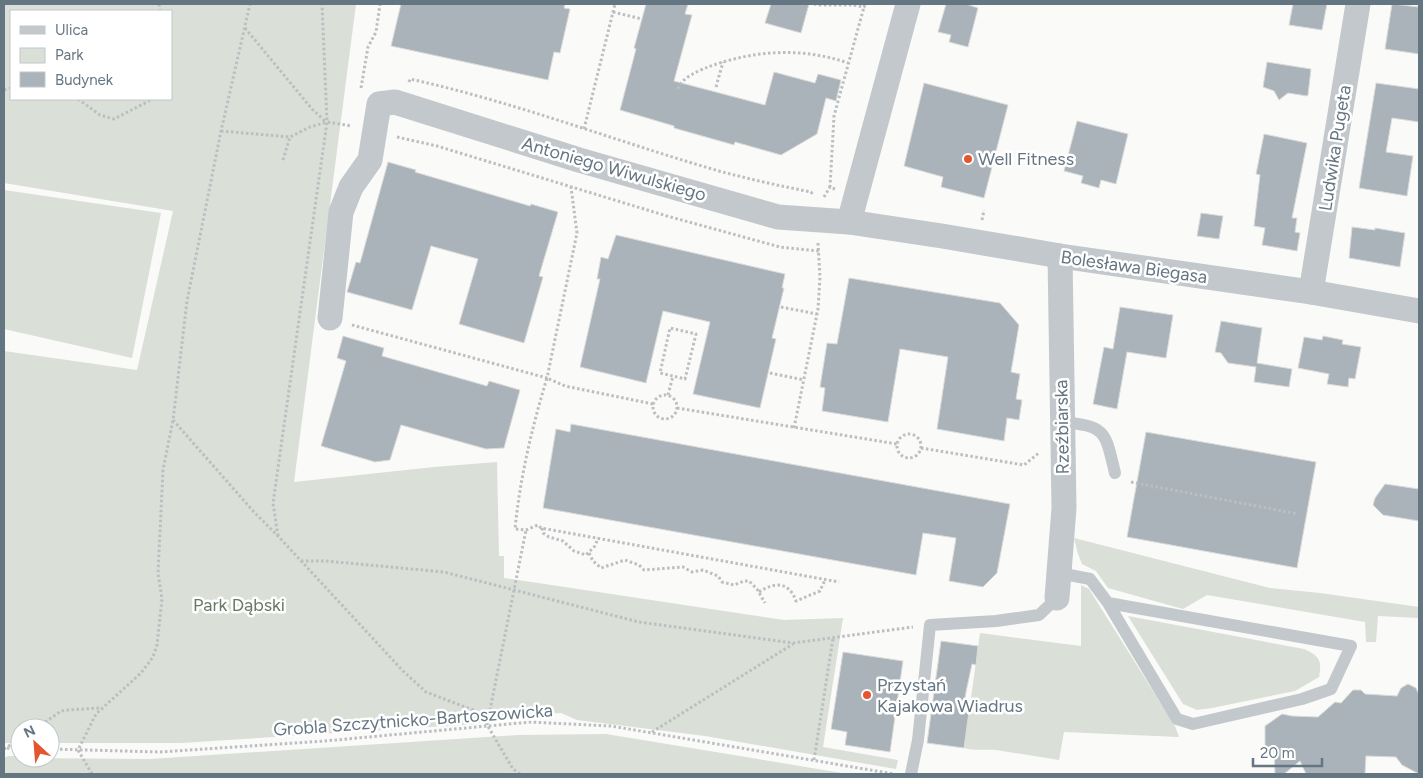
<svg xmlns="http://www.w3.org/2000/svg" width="1423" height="778" font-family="Figtree,sans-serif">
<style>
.green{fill:#dadfd7;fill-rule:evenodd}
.building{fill:#aab3b9;stroke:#dcdcda}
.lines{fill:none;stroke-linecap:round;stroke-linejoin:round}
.path{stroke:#bbbfc2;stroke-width:3;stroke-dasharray:2.5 2.5;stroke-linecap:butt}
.lane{stroke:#c3c8cc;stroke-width:12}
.street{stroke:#c3c8cc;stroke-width:25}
.poi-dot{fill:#e4572e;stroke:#fff;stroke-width:2}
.labels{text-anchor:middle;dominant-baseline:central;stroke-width:5;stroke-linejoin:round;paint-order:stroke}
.street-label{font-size:18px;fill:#657683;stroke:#fff}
.poi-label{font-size:18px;fill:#657683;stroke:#fff;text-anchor:start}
.park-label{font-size:18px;fill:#687a64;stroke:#fff}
</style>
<rect width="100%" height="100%" fill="#fafaf8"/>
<g class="green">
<path d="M 4,4 L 356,4 L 294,482 L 434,467 L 497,462 L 499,556 L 504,556 L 504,578 L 784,620 L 843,618 L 823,747 L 898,760 L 896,769 L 705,736 L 577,720 L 561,713 L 492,717 L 477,724 L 181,743 L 50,743 L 50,728 L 20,728 L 20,743 L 4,743 L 4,351 L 137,370 L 173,211 L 4,183 ZM 11,11 L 171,11 L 171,99 L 11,99 Z"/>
<path d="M 4,190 L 161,213 L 132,358 L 4,329 Z"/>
<path d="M 1074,538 L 1270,588 L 1320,593 L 1419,607 L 1419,618 L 1378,616 L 1376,642 L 1366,642 L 1365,622 L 1207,595 L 1183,609 L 1108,588 L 1096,571 L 1082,564 L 1078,554 Z"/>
<path d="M 1081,585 L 1089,589 L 1175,726 L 1179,737 L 1064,732 L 1059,760 C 1038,757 1017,753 996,750 C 985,749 975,751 964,748 L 980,633 L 1081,646 Z"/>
<path d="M 1128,616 L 1304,649 C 1320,656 1322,661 1319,677 L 1295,691 L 1212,708 L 1197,710 L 1183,704 Z"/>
<path d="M 606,734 L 848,774 L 4,774 L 4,758 L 8,756 L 20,756 L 20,758 L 150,759 L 518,735 Z"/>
</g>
<g class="building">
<path d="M 401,4 L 565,4 L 564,8 L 570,9 L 560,53 L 554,52 L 548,80 L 391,46 Z"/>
<path d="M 646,4 L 688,4 L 685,14 L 692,15 L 674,81 L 765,105 L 774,72 L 815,83 L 818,74 L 841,80 L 836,101 L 826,98 L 817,134 L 781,155 L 735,142 L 734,145 L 674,128 L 674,126 L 620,110 L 636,49 L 634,48 Z"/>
<path d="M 771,4 L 809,4 L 801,33 L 765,23 Z"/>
<path d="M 946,4 L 966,4 L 978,8 L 968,47 L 949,42 L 951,35 L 938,32 Z"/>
<path d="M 1293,4 L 1327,4 L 1322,30 L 1289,25 Z"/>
<path d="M 1392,4 L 1419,7 L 1419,54 L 1385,49 Z"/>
<path d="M 1267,62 L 1311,69 L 1308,95 L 1307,96 L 1288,93 L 1279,100 L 1274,91 L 1263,87 Z"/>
<path d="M 924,83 L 1008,105 L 984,198 L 941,187 L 943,177 L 904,166 Z"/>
<path d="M 1376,83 L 1419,89 L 1419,122 L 1392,118 L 1386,152 L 1413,156 L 1407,196 L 1359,188 Z"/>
<path d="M 1077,121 L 1128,134 L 1116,184 L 1101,180 L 1099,188 L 1081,183 L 1083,176 L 1064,171 Z"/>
<path d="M 1264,134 L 1307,143 L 1292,218 L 1297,218 L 1295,232 L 1300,233 L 1297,251 L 1262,245 L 1265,228 L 1254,226 L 1260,175 L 1256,174 Z"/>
<path d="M 388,162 L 416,170 L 415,172 L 530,206 L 531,204 L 558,212 L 539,276 L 543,277 L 524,343 L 459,324 L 478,259 L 431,246 L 412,310 L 347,292 L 356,262 L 360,263 Z"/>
<path d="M 1201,213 L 1223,216 L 1219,239 L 1197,236 Z"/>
<path d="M 1352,227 L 1375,230 L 1375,228 L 1405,233 L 1400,267 L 1349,258 Z"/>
<path d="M 616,235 L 785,274 L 782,288 L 784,288 L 772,338 L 776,339 L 760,408 L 693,394 L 710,322 L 663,311 L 646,383 L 580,367 L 600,279 L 597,279 L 601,257 L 608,259 Z"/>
<path d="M 849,278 L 1000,303 L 1019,325 L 1011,372 L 1020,374 L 1016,399 L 1022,400 L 1019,420 L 1007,418 L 1004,441 L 937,429 L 948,357 L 900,349 L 888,422 L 822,411 L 825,388 L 820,387 L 827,343 L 837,344 Z"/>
<path d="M 1120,307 L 1173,315 L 1166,358 L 1127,352 L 1117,409 L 1093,404 L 1104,347 L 1113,349 Z"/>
<path d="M 1221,321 L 1262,328 L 1257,363 L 1292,369 L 1289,387 L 1254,382 L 1256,367 L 1228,363 L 1221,353 L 1215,352 Z"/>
<path d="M 343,336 L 384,348 L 382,356 L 487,386 L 489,381 L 520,390 L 504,448 L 486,449 L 401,425 L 390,460 L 375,462 L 321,446 L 346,361 L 337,358 Z"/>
<path d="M 1323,336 L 1343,340 L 1342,344 L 1361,347 L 1355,379 L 1349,378 L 1348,387 L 1327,384 L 1329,374 L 1298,368 L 1304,337 L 1322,340 Z"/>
<path d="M 571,424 L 1010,504 L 997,573 L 983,587 L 949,581 L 956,538 L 923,533 L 916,575 L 543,508 L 556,429 L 570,432 Z"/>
<path d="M 1146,432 L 1316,462 L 1297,568 L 1127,537 Z"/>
<path d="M 1385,484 L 1419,489 L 1419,521 L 1383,515 L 1373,505 L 1375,498 Z"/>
<path d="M 941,641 L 978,646 L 976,665 L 972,664 L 966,692 L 963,712 L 969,712 L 964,748 L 927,743 Z"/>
<path d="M 843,652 L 903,661 L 890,752 L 845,745 L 847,732 L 831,729 Z"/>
<path d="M 1408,684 L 1416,688 L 1419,695 L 1419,774 L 1402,765 L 1396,757 L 1366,756 L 1365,774 L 1306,774 L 1300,761 L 1284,774 L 1275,774 L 1274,747 L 1265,747 L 1265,726 L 1282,714 L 1292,716 L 1318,717 L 1335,702 L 1341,703 L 1353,690 L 1361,690 L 1365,694 L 1397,696 L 1401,688 Z"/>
</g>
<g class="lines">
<g class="path">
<path d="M 159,4 L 160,11"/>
<path d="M 814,4 L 819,5 L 853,5 L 864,7 L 865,4"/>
<path d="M 613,12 L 642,19"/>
<path d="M 245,28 L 312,109 L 326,122"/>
<path d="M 409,82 L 410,79 C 515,102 615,141 719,171 C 749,179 780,186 811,192 L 813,195"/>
<path d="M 716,87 L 723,62"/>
<path d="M 361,88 L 368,47 L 376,32 L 380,4"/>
<path d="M 678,89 C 681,78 698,71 708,67 C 754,50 802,47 848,63"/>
<path d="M 4,90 L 11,88"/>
<path d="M 78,99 L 100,115 L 114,119 L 149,101 L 149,99"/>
<path d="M 584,129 L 615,4"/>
<path d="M 221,131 L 290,137 L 310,127 L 327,122 L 352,126"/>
<path d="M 397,137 L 437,146 L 667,216 L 780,247 L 819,251"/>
<path d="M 283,160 L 290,137"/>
<path d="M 835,189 L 830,187 L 834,116 L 864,7"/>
<path d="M 824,197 L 830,187"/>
<path d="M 982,220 L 984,210"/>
<path d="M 781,307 L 817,314"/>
<path d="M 352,325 L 547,378 L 577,233 L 571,187"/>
<path d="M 770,373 L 804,380"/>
<circle cx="665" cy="407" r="12"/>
<path d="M 668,395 L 673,376 L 660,373 L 670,328 L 696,334 L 685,379 L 673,376"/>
<path d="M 653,404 L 565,386 L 547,378 C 532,427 520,478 515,529 L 526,530 L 538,525 L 541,528 L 839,582"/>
<path d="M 677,408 L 897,444"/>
<path d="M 173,420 L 254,512 L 278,536 L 403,671 L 426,692 L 473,710 L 483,718 L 513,769 L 520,774"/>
<path d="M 794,428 L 818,309 L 820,277 L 818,243"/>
<circle cx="909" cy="446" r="12"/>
<path d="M 921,448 L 1024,465 L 1040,452"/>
<path d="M 1131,482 L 1298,514"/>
<path d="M 542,528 L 543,533 L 549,537 L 563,541 L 574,551 L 586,555 L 595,546 L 598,538"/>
<path d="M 278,536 L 273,503 L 327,122 L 322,4"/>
<path d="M 589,553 L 593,561 L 601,568 L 625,560 L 639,565 L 644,570 L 683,567 L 692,572 L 703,570 L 718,576 L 722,582 L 734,585 L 744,581 L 749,581 L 757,589 L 765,603"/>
<path d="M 301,561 L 326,561 L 444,572 L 639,622 L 793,643 L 913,627"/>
<path d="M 759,592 C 774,582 789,581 796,601 L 820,591 L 825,580"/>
<path d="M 487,725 L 526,530"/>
<path d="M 37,728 L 61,711 L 68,710 L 100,708"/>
<path d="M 652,732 L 793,644"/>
<path d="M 7,748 L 20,749"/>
<path d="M 4,749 L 20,739"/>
<path d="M 50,749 L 160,752 L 325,741 L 531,722 L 611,726 L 894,774"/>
<path d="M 814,760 L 833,638"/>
<path d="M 92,774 L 78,750 L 96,714 L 141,673 L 153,657 L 157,645 L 162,599 L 158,573 L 163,470 L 173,420 L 187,301 L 221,131 L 250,4"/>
</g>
<g class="lane">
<path d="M 1062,422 C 1107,426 1105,432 1115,473"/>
<path d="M 1059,573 L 1090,579 L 1108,603 L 1351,646 L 1331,689 L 1302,699 L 1193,724 L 1177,719 L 1108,603"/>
<path d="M 911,774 L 918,740 L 930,625 L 996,621 L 1039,615 L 1057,598"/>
</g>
<g class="street">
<path d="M 849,222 L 908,4"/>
<path d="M 1311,292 L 1358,4"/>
<path d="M 330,318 L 341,212 L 351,187 L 370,160 L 379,104 L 395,102 L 579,160 L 778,217 L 849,222 L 942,236 L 1060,256 L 1311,292 L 1419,311"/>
<path d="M 1057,598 L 1064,508 L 1060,256"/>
</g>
</g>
<g class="poi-dot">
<circle cx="968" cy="159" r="5"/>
<circle cx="867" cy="695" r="5"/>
</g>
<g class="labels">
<g class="street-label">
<text transform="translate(1335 148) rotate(-81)">Ludwika Pugeta</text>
<text transform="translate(614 169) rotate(16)">Antoniego Wiwulskiego</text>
<text transform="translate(1134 267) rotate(8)">Bolesława Biegasa</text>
<text transform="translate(1062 427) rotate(-91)">Rzeźbiarska</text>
<text transform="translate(413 720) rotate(-4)">Grobla Szczytnicko-Bartoszowicka</text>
</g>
<g class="poi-label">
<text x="978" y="159">Well Fitness</text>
<text x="877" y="685">Przystań<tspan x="877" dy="21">Kajakowa Wiadrus</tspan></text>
</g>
<g class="park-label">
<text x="239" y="605">Park Dąbski</text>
</g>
</g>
<rect width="1423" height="778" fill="none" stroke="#657683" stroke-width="10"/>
<rect x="10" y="10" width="162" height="90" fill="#ffffff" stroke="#c1c8cd"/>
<rect x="20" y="26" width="25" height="8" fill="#c3c8cc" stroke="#c1c8cd"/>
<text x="55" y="35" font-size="15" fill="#657683">Ulica</text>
<rect x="20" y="48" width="25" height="15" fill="#dadfd7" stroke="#c1c8cd"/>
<text x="55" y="60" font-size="15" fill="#657683">Park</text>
<rect x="20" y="72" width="25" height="15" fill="#aab3b9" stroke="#c1c8cd"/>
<text x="55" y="85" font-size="15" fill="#657683">Budynek</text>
<g transform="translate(35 743) rotate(334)"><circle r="24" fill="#ffffff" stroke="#c1c8cd"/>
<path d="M0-4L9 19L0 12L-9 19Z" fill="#e4572e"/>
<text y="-8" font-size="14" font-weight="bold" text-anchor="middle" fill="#657683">N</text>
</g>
<path d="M1253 758v8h69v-8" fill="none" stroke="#657683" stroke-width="2.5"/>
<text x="1260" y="758" font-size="15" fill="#657683" stroke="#ffffff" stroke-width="4" paint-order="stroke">20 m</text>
</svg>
